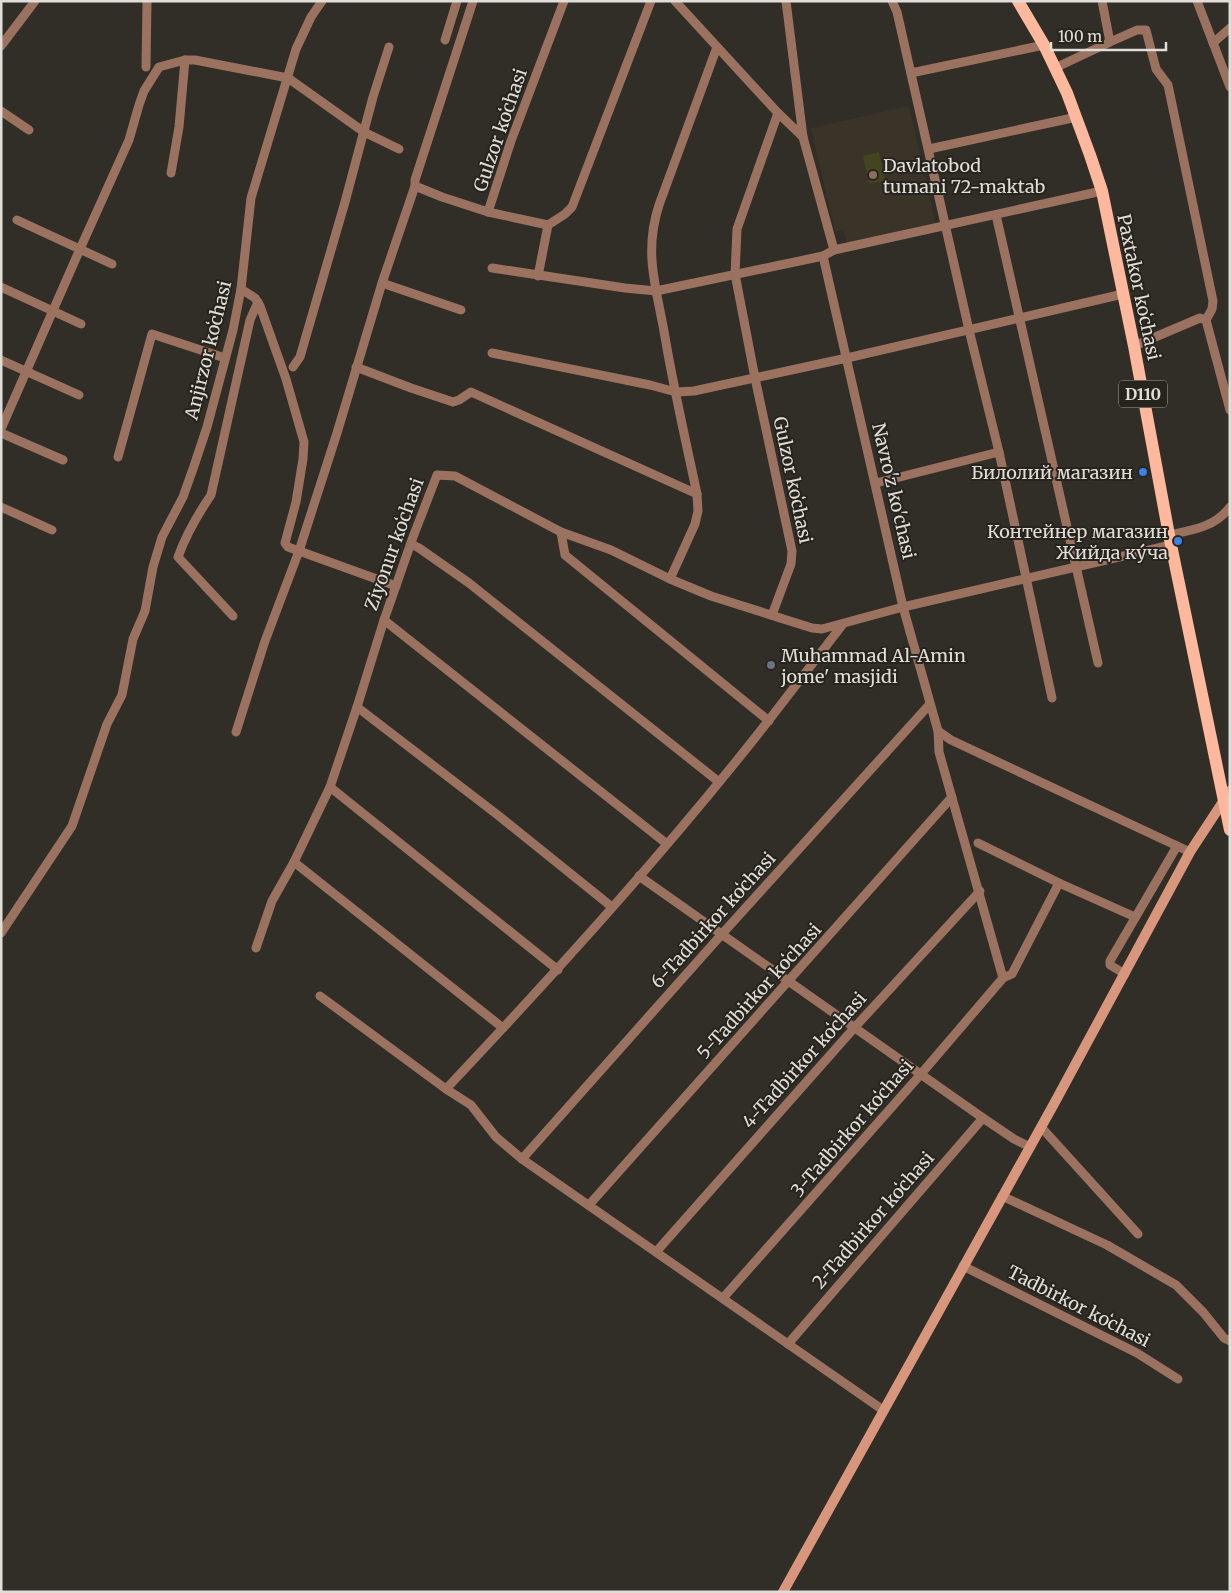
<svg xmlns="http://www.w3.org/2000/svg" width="1231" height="1593" font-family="Merriweather,serif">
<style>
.built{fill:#3a3327}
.green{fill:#42451f}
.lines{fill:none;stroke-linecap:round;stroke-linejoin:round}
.street{stroke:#9b7160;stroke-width:9}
.secondary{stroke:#d8967c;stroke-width:10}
.primary{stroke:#fdb89d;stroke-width:12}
.education-dot{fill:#8d6e63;stroke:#27231d;stroke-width:2}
.shop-dot{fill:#3f7fe0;stroke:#27231d;stroke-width:2}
.worship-dot{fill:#6b7280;stroke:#27231d;stroke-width:2}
.labels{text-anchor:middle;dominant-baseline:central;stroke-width:4;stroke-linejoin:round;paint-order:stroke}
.shield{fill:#27231d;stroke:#a9a6a1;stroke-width:1}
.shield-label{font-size:16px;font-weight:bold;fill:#e1deda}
.street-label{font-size:18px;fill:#e1deda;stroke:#27231d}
.poi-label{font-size:18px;fill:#e1deda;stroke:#27231d;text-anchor:start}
</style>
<rect width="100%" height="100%" fill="#312d27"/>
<path class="built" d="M 909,106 L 935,222 L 847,245 L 843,229 L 835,232 L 811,128 Z"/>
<path class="green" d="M 879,152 L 885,180 L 869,184 L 863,156 Z"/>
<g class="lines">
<g class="street">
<path d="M 675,1 L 778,113 L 803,137"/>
<path d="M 786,1 L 803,137 L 834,250"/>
<path d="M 892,1 L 897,12 L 969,330 L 999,452 L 1052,698"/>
<path d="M 1197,1 L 1230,87"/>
<path d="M 445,40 L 457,1"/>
<path d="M 1110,42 L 1137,30 L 1146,30 L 1156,69 L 1168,85 L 1213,301 L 1212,309 L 1206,320"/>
<path d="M 1213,43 L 1230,28"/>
<path d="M 1,46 L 35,1"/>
<path d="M 146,67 L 147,1"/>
<path d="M 1055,68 L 1110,42 L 1102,1"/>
<path d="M 911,73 L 1044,45"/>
<path d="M 1,111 L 29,130"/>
<path d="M 929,149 L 1077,117"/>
<path d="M 171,173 L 179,127 L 185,60 L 195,60 L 288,78 L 364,132 L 399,149"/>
<path d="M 415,186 L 415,180 L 473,1"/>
<path d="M 996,215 L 1098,663"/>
<path d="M 17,220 L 112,264"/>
<path d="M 548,225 L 488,212 L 511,141 L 564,1"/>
<path d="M 823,256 L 903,607 L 938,731 L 939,752 L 1003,978"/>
<path d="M 492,268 L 625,288 L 656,291 L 823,256 L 834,250 L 1102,191"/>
<path d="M 538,276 L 548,225 L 565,214 L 572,207 L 651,1"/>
<path d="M 382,283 L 461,310"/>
<path d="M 1,287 L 81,324"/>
<path d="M 241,289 L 255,298 L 260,306 L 286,379 L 304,442 L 303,459 L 296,502 L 285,543 L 288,547 L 396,586"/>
<path d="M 1134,346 L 1200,318 L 1206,320 L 1230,410"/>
<path d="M 492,353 L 650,385 L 676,392 L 694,391 L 847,358 L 1123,294"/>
<path d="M 1,360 L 79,395"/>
<path d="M 293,367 L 300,357 L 345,202 L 373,97 L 389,47"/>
<path d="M 356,367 L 411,388 L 453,402 L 459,400 L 471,392 L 697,494"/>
<path d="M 1,429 L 80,249 L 129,140 L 139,105 L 144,91 L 159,67 L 185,60"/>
<path d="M 1,433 L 63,460"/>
<path d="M 118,457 L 152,334 L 225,358"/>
<path d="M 876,483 L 999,452"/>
<path d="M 1,507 L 52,530"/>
<path d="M 561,532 L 565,555 L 769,721"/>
<path d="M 1169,535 C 1193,530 1215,527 1230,507"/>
<path d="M 411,544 L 419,548 L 469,583 L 719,782"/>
<path d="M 670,579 L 695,524 L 698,511 L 697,494 C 686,442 674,390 665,337 C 657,289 643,254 659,205 L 717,47"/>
<path d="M 772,615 L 791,564 L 792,551 L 755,378 L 735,274 L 737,229 L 778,113"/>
<path d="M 233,616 L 178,557 C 186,535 198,514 211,495 L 250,320 L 258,302"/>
<path d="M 384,620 L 667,844"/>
<path d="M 357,707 L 499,816 L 612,907"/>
<path d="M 938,731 L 951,740 L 1190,852"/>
<path d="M 236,732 L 265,641 L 299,551 L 337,433 L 382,283 L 415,186 L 442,197 L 488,212"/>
<path d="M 330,787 L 558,970"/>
<path d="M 978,843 L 1059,883 L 1135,917"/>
<path d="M 294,862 L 503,1028"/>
<path d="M 639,876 L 983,1118 L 1014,1139 L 1030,1147"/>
<path d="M 1,933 L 72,826 L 107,724 L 122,695 L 133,639 L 145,611 L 153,567 L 162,537 L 183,497 L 194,466 L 207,427 L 233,330 L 241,289 L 251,198 L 296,49 L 311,17 L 322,1"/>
<path d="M 256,948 L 272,901 L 294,862 L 330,787 L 357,707 L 384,620 L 413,537 L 437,475 L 455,476 L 561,532 L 611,550 L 670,579 L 711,596 L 812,628 L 822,629 L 903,607 L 1171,545"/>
<path d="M 1125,974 L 1110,965 L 1110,961 L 1177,846"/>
<path d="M 320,996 L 446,1089 L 471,1105 L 496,1137 L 522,1159 L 883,1410"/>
<path d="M 446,1089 C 558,970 668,849 769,720 C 794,688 818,656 843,624"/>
<path d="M 1041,1127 L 1138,1234"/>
<path d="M 522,1159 L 722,934 L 930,704"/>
<path d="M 1002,1196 L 1107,1245 L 1176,1285 L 1203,1312 L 1224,1338 L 1230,1341"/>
<path d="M 589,1205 L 952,797"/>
<path d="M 656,1252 L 855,1027 L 980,891"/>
<path d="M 963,1266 L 1137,1353 L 1178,1379"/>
<path d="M 723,1298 L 921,1074 L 1003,978 L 1012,974 L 1059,883"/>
<path d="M 788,1344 L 983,1118"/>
</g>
<path class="secondary" d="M 783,1592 L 1055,1102 L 1190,852 L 1230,791"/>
<path class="primary" d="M 1018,1 L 1044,45 L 1067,93 L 1090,155 L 1102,191 L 1134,346 L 1169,535 L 1230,830"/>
</g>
<circle class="education-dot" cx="873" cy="175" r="5"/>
<g class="shop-dot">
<circle cx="1143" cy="472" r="5"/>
<circle cx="1178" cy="541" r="5"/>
</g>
<circle class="worship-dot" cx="771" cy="665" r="5"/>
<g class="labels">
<rect class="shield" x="1119" y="380.5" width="48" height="27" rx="4"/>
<g class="shield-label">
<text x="1143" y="394">D110</text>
</g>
<g class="street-label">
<text transform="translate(500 130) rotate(-71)">Gulzor koʻchasi</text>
<text transform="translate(1139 287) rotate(78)">Paxtakor koʻchasi</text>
<text transform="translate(208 350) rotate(-76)">Anjirzor koʻchasi</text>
<text transform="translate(793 480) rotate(78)">Gulzor koʻchasi</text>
<text transform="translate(894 491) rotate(77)">Navro'z ko'chasi</text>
<text transform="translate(394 544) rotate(-70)">Ziyonur koʻchasi</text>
<text transform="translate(713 920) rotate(-48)">6-Tadbirkor koʻchasi</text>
<text transform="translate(759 991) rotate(-48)">5-Tadbirkor koʻchasi</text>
<text transform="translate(804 1060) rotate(-48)">4-Tadbirkor koʻchasi</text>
<text transform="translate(852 1128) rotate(-49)">3-Tadbirkor koʻchasi</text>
<text transform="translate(873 1220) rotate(-49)">2-Tadbirkor koʻchasi</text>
<text transform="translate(1079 1306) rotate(27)">Tadbirkor koʻchasi</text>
</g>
<g class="poi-label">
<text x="883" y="165">Davlatobod<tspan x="883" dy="21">tumani 72-maktab</tspan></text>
<text x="1133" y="472" text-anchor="end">Билолий магазин</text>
<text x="1168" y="531" text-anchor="end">Контейнер магазин<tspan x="1168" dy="21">Жийда ку́ча</tspan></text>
<text x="781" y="655">Muhammad Al-Amin<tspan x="781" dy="21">jome' masjidi</tspan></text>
</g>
</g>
<rect width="1231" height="1593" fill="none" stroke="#e1deda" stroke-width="5"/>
<path d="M1051 42v8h115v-8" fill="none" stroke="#e1deda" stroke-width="2.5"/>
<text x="1058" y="42" font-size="15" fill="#e1deda" stroke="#27231d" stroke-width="4" paint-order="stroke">100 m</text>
</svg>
